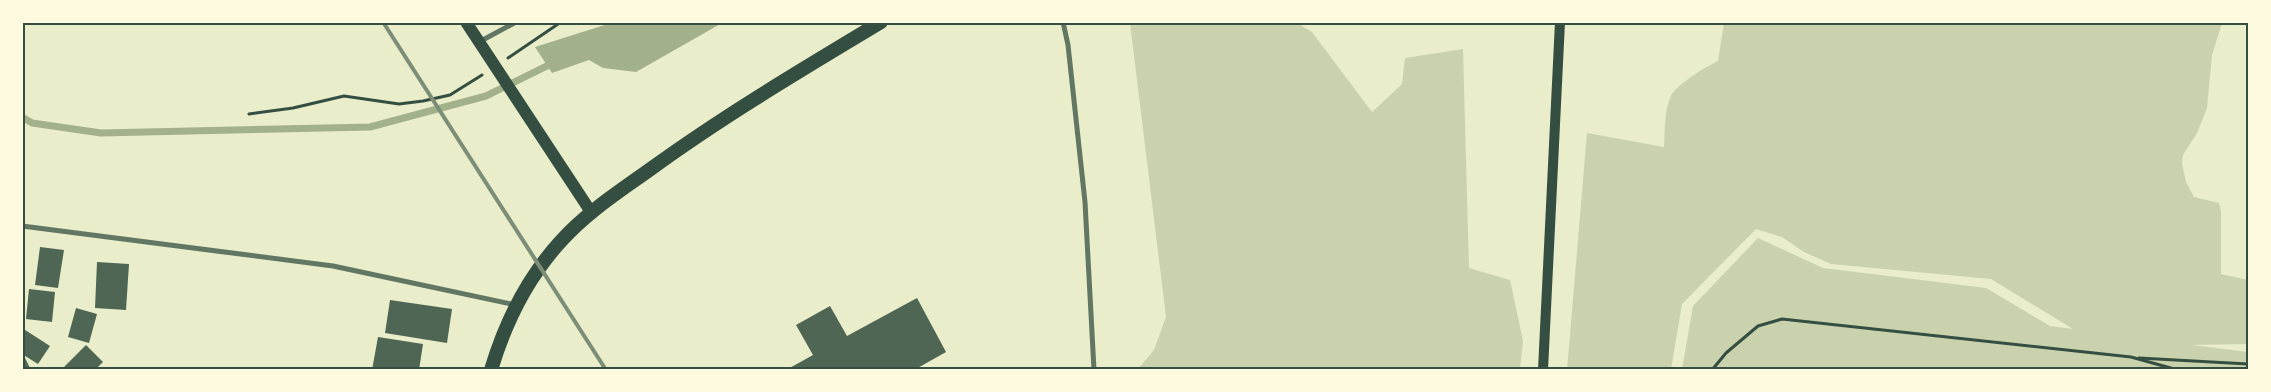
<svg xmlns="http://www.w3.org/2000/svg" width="2271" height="392" font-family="Signika,sans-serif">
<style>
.green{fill:#cad2ad}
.water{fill:#a3b18a}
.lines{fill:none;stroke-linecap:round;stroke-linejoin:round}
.stream{stroke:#a3b18a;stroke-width:7}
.building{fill:#4f6655}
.path{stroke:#344e41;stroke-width:3}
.minor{stroke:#617663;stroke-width:5}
.secondary{stroke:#344e41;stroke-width:10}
.primary{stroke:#344e41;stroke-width:12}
.trunk{stroke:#344e41;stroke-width:14}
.rail{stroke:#7c8e77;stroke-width:4}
.neatline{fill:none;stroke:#344e41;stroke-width:2}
</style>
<rect width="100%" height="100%" fill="#e9edc9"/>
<g class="green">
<path d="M 1130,23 L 1297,23 L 1312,32 L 1372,112 L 1402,84 L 1405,58 L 1463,49 L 1469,268 L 1510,280 L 1523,341 L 1520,369 L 1138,369 L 1154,350 L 1166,317 Z"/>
<path d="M 1724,23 L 2222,23 L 2212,55 L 2207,108 L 2197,133 L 2183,155 L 2182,164 L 2186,182 L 2194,197 L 2219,203 L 2221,211 L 2221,274 L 2248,280 L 2248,344 L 2192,345 L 2248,352 L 2248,369 L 1682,369 L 1693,306 L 1758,238 L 1823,268 L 1986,288 L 2050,326 L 2073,329 L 1991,279 L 1831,264 L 1804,252 L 1782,237 L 1756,229 L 1682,304 L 1671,369 L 1567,370 L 1587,133 L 1664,147 C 1665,131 1664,111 1671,96 C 1676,85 1707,66 1718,61 Z"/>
</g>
<path class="water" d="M 614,22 L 722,22 L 722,23 L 636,72 L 603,68 L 589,60 L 552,73 L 535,47 Z"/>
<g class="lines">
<path class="stream" d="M 22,117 L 32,123 L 101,133 L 370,127 L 486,96 L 555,62"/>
</g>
<g class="building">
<path d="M 40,247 L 64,250 L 58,288 L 35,285 Z"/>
<path d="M 97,262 L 129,264 L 126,310 L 95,308 Z"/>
<path d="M 29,289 L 55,292 L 52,322 L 26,319 Z"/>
<path d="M 917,298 L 946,352 L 914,370 L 786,370 L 813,355 L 796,325 L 830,306 L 847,336 Z"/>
<path d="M 390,300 L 452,309 L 447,343 L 385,333 Z"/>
<path d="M 76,308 L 97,314 L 89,343 L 68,337 Z"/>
<path d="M 22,328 L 50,346 L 38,364 L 22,354 Z"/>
<path d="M 378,337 L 423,344 L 419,370 L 372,370 Z"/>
<path d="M 86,345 L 103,362 L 95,370 L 61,370 Z"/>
<path d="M 24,356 L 31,370 L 22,370 Z"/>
</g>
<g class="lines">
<g class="path">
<path d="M 508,58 L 561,22"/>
<path d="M 249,114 L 293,108 L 344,96 L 399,104 L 423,101 L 450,95 L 482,75"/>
<path d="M 2139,358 L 2248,364"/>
<path d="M 1712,370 L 1726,353 L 1758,326 L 1782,319 L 2131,357 L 2178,370"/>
</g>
<g class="minor">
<path d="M 1063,22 L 1068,45 L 1085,202 L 1094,370"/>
<path d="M 479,42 L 516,22"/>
<path d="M 22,226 L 333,266 L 516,305"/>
</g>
<path class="secondary" d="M 1543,370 L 1560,22"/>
<path class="primary" d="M 466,22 L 591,212"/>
<path class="trunk" d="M 491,370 C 505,323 528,277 561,241 C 587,212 620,191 652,168 C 725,115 803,69 881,22"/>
<path class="rail" d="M 383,22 L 606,370"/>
</g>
<rect width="2271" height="392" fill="none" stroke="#fefae0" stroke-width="48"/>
<rect x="24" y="24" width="2223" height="344" class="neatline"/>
</svg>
